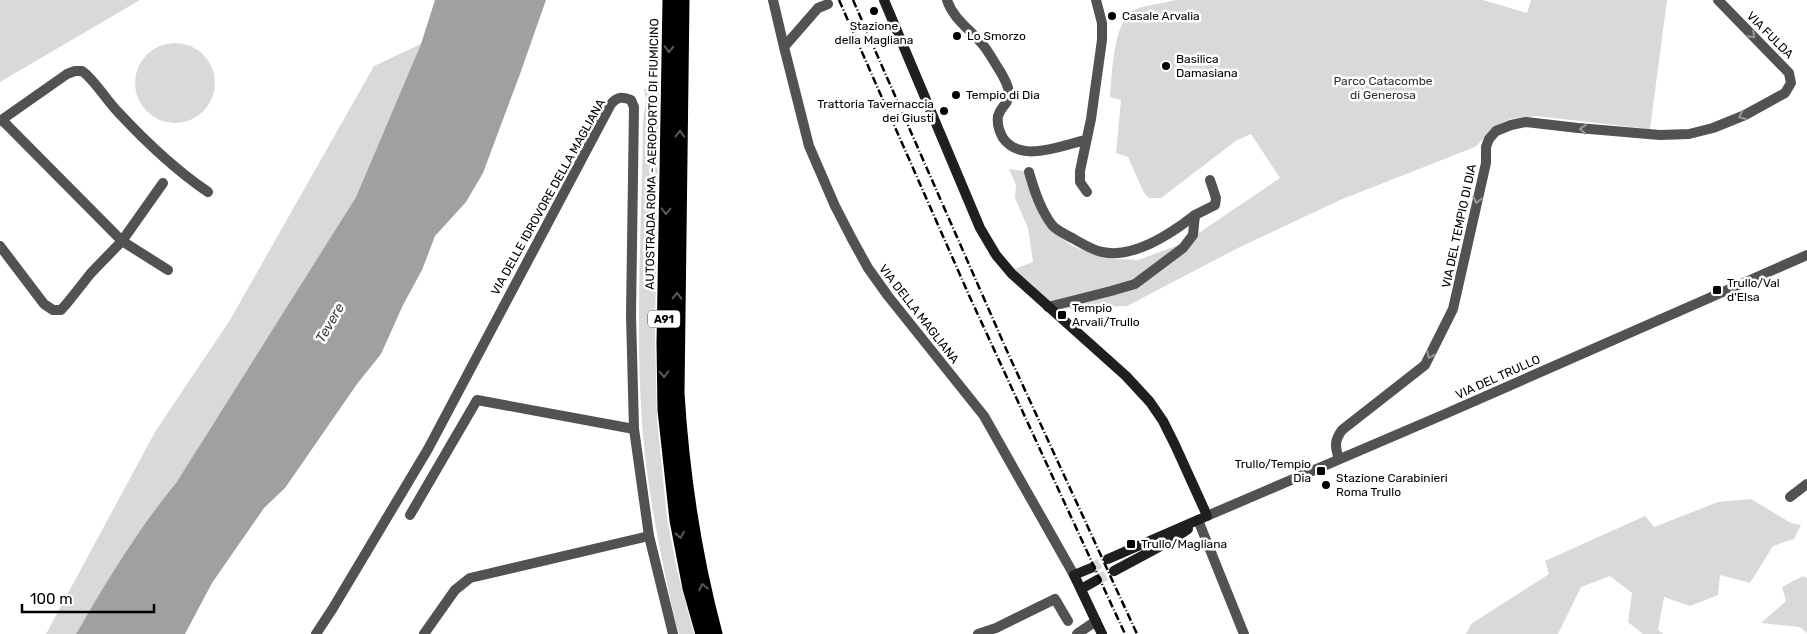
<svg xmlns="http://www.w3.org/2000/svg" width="1807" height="634" font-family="Rubik,sans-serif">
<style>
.green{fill:#d9d9d9}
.water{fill:#a0a0a0}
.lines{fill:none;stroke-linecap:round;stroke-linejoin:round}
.secondary-tunnel{stroke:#d9d9d9;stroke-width:10;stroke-dasharray:10 5;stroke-linecap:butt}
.minor{stroke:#525252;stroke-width:10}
.tertiary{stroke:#525252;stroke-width:10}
.secondary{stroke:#1f1f1f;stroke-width:10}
.motorway{stroke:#000;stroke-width:15}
.rail{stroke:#000;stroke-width:2.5;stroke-dasharray:8 2.5 1 2.5;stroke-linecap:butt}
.oneway{stroke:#979797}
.oneway2{stroke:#595959}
.poi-dot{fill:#000;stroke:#fff;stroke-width:2}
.labels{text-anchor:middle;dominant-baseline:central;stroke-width:5;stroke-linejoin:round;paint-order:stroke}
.shield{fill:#fff;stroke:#4c4c4c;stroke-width:1}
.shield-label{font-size:11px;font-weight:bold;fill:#000}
.poi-label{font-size:12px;fill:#000;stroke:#fff;text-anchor:start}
.street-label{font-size:12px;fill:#000;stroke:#fff}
.park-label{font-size:12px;fill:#303030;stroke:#fff}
.water-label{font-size:14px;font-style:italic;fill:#414141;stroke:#fff}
</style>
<rect width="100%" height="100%" fill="#fff"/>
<g class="green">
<path d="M 0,0 L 140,0 L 0,82 Z"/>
<path d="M 1176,0 L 1483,0 L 1527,13 L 1531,0 L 1667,0 L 1650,129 L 1536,116 L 1510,119 L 1499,124 L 1475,147 L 1340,200 L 1238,248 L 1127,306 L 1059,309 L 1012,270 L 1033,262 L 1028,228 L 1015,198 L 1016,185 L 1009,169 L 1024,171 L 1048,228 L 1072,246 L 1104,258 L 1138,260 L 1184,243 L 1280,178 L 1251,134 L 1237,140 L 1161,198 L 1149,198 L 1144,193 L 1128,157 L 1116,153 L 1121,100 L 1110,97 C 1112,75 1113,21 1134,10 C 1145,5 1164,3 1176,0 Z"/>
<circle cx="175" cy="83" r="40"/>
<path d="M 421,44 L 356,197 L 176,483 C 138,529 106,582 76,634 L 46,634 L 155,432 L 230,320 L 374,66 Z"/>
<path d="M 659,84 L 655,335 L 657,420 L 667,517 L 677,570 L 694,634 L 679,634 L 676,624 C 661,558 647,491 642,423 C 635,323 642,221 643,120 L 646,100 L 644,89 Z"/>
<path d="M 1751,499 L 1791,523 L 1801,525 L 1794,539 L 1773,546 L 1750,583 L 1720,575 L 1718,595 L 1690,606 L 1664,597 L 1658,630 L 1664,634 L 1643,634 L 1628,622 L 1632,593 L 1610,576 L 1581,587 L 1558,634 L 1466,634 L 1471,624 L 1549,574 L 1545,561 L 1645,516 L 1654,527 L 1718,502 Z"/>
<path d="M 1803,576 L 1807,578 L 1807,633 L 1800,627 L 1761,623 L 1786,601 L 1782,587 Z"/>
</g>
<path class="water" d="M 435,0 L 546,0 L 520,74 L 483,173 L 466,202 L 435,236 L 422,270 L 403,305 L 381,354 L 357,384 L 285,488 L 264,508 L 212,583 L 185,634 L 76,634 C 106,582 138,529 176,483 L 356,197 L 421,44 Z"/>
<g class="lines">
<g class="secondary-tunnel">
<path d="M 1091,568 L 1108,559"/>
<path d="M 1097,580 L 1114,571"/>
</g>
<g class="minor">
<path d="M 773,0 L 784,47"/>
<path d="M 947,0 C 953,19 971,30 983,45 C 989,52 994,62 1000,71 C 1005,80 1013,92 1006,103 C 1003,107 1000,110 998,116 C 997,123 999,131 1003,138 C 1021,164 1062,145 1086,140"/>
<path d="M 828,4 L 818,8 L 784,47 L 809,146 L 835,206 L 852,239 L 868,268 L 888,296 L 984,416 L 1074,575"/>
<path d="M 2,120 L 122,241 L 168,270"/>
<path d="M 0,121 L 67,74 L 75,71 L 82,71 C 93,78 107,101 118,112 C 145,141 174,169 208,192"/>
<path d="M 1029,172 C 1034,190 1040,209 1052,225 C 1057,231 1067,235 1074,239 C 1083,244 1092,250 1102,252 C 1133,259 1172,233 1195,215 L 1193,235 L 1183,248 L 1135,284 L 1111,291 L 1048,307"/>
<path d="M 1087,192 L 1080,182 L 1080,171 L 1091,119 L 1102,40 L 1102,23 L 1096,0"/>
<path d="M 1195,215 L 1215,205 L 1216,198 L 1210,180"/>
<path d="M 0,246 L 44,304 L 53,310 L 61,310 L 68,302 L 91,273 L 122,241 L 163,183"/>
<path d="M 1339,459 C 1335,447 1334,441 1342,430 L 1425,365 L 1453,309 L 1486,163 L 1486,147 L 1489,139 L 1496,131 L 1511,125 L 1526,122 L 1578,128 L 1660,135 L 1689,134 L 1713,128 L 1745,115 L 1785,93 L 1791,83 L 1789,73 L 1718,0"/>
<path d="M 1790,497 L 1807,484"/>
<path d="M 410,515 L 477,400 L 634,429"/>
<path d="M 1198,520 L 1244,634"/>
<path d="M 316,634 L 333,608 L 428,449 L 611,104 C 617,97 622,96 631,100 L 634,107 L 631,315 L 634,429 L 649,536 L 673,634"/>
<path d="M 424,634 L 455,590 L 470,578 L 649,536"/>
<path d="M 978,634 L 996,628 L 1055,599 L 1068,621"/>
<path d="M 1077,634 L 1096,621"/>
</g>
<path class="tertiary" d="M 1207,516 L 1445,414 L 1807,255"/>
<g class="secondary">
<path d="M 884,0 L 980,228 L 996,255 L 1012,274 L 1126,376 L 1150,402 L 1163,421 L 1175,445 L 1205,511 L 1207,516 L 1108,559"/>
<path d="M 1091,568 L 1074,575 L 1102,634"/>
<path d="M 1114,571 L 1170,541 L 1188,529"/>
<path d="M 1081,589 L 1097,580"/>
</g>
<g class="motorway">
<path d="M 670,0 L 664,344 L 665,410 L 677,520 L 690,588 L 703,634"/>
<path d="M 682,0 L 677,393 C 682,475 694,555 715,634"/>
</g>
<g class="rail">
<path d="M 839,0 L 968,293 L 1125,634"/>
<path d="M 853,0 L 1007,351 L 1137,634"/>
</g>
</g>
<defs><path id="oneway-chevron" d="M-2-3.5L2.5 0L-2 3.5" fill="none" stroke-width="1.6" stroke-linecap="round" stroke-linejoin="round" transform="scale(1.25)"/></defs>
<g class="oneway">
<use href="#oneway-chevron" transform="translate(1752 35) rotate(45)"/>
<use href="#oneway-chevron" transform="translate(1742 116) rotate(155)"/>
<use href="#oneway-chevron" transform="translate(1583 129) rotate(-175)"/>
<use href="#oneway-chevron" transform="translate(1477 200) rotate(102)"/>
<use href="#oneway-chevron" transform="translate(1430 355) rotate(117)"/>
</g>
<g class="oneway2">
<use href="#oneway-chevron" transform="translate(669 49) rotate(91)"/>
<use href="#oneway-chevron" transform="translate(680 134) rotate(-89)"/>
<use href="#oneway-chevron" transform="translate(666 211) rotate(91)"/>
<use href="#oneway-chevron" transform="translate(677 296) rotate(-89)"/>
<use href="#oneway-chevron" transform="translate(664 374) rotate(89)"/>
<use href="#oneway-chevron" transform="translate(680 535) rotate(80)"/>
<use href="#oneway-chevron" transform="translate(703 587) rotate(-103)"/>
</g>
<g class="poi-dot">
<circle cx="874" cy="11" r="5"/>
<circle cx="1112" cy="16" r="5"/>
<circle cx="957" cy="36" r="5"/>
<circle cx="1166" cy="66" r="5"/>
<circle cx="956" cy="95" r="5"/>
<circle cx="944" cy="111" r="5"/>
<rect x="1712" y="285" width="10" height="10" rx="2.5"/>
<rect x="1057" y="310" width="10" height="10" rx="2.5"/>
<rect x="1316" y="466" width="10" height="10" rx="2.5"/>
<circle cx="1326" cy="485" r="5"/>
<rect x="1126" y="539" width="10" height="10" rx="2.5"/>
</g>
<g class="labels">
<rect class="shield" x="648" y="310.5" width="32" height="17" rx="4"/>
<g class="shield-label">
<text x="664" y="319">A91</text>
</g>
<g class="poi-label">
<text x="1122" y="16">Casale Arvalia</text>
<text x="874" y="26" text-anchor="middle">Stazione<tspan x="874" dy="14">della Magliana</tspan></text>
<text x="967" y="36">Lo Smorzo</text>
<text x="1176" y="59">Basilica<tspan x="1176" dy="14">Damasiana</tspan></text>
<text x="966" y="95">Tempio di Dia</text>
<text x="934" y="104" text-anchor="end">Trattoria Tavernaccia<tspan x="934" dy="14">dei Giusti</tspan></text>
<text x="1727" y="283">Trullo/Val<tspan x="1727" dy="14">d'Elsa</tspan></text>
<text x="1072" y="308">Tempio<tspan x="1072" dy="14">Arvali/Trullo</tspan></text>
<text x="1311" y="464" text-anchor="end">Trullo/Tempio<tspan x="1311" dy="14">Dia</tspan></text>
<text x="1336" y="478">Stazione Carabinieri<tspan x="1336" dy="14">Roma Trullo</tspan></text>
<text x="1141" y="544">Trullo/Magliana</text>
</g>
<g class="street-label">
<text transform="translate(1770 35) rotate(45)">VIA FULDA</text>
<text transform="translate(652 154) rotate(-89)">AUTOSTRADA ROMA - AEROPORTO DI FIUMICINO</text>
<text transform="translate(548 197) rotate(-61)">VIA DELLE IDROVORE DELLA MAGLIANA</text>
<text transform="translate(1459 226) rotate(-78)">VIA DEL TEMPIO DI DIA</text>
<text transform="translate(919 314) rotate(52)">VIA DELLA MAGLIANA</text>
<text transform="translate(1498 377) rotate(-24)">VIA DEL TRULLO</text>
</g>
<g class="park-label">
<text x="1383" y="81">Parco Catacombe<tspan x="1383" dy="14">di Generosa</tspan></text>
</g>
<g class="water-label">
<text transform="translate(330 323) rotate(-60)">Tevere</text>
</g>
</g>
<path d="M22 604v8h132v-8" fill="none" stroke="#000000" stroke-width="2.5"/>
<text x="30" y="604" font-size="15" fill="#000000" stroke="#ffffff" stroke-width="4" paint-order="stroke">100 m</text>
</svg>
